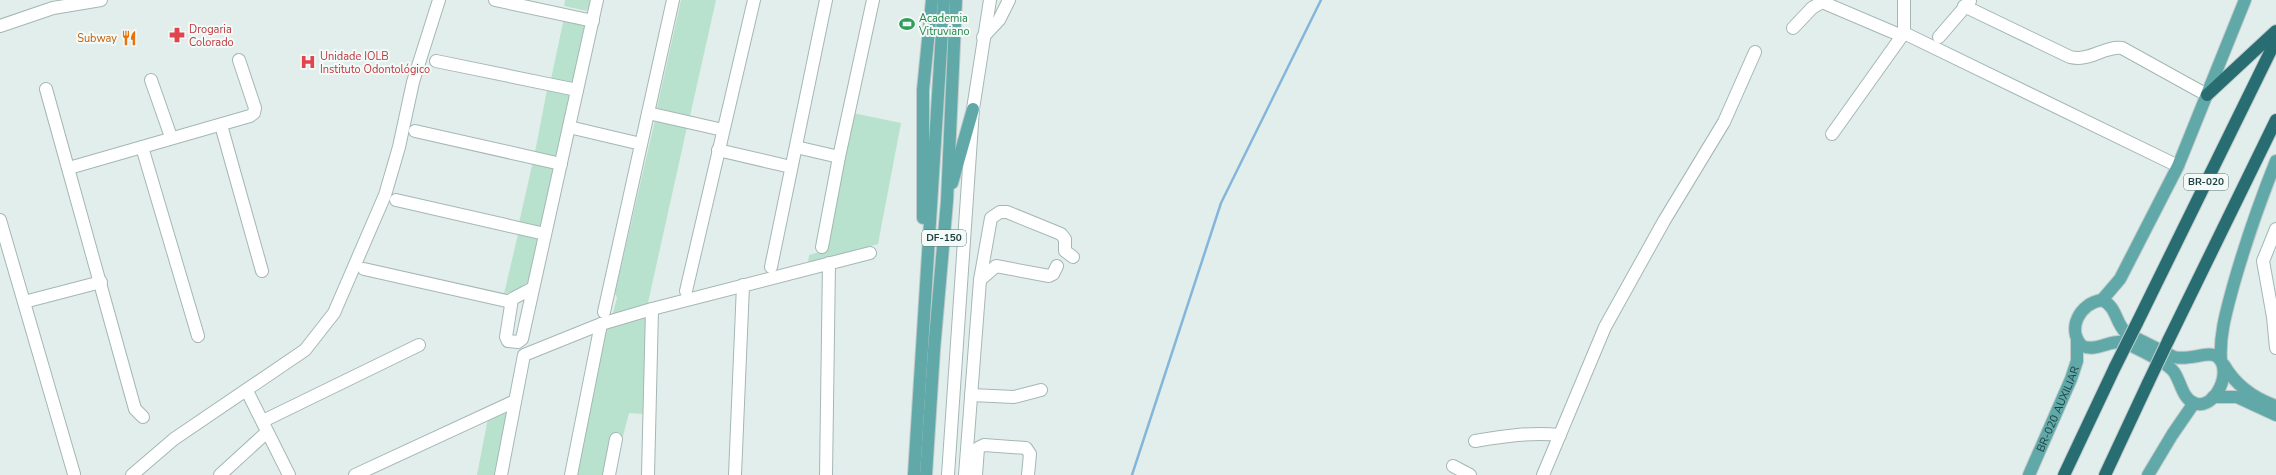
<svg xmlns="http://www.w3.org/2000/svg" width="2276" height="475" font-family="'Nunito Sans',sans-serif">
<style>
.green{fill:#b8e2ce}
.lines{fill:none;stroke-linecap:round;stroke-linejoin:round}
.stream{stroke:#83b6da;stroke-width:2.5}
.minor-casing{stroke:#a4b7b5;stroke-width:14}
.major-casing{stroke:#c0caca;stroke-width:14}
.highway-casing{stroke:#c0caca;stroke-width:14}
.minor{stroke:#fff;stroke-width:12}
.major{stroke:#61a9a9;stroke-width:12}
.highway{stroke:#276d71;stroke-width:12}
.highway-bridge-casing{stroke:#c0caca;stroke-width:14;stroke-linecap:butt}
.highway-bridge{stroke:#276d71;stroke-width:12}
.labels{text-anchor:middle;dominant-baseline:central;stroke-width:4;stroke-linejoin:round;paint-order:stroke}
.shield{fill:#f3faf8;stroke:#5f7878;stroke-width:1}
.shield-label{font-size:10px;font-weight:bold;fill:#1f4141}
.leisure-label{font-size:11px;fill:#27864d;stroke:#f3faf8;text-anchor:start}
.health-label{font-size:11px;fill:#be3a42;stroke:#f3faf8;text-anchor:start}
.food-label{font-size:11px;fill:#c56008;stroke:#f3faf8;text-anchor:end}
.street-label{font-size:11px;fill:#1f4141;stroke:#f3faf8}
</style>
<rect width="100%" height="100%" fill="#e2eeec"/>
<g class="green">
<path d="M 565,0 L 591,0 L 587,11 L 564,6 Z"/>
<path d="M 681,0 L 716,0 L 690,116 L 657,108 Z"/>
<path d="M 564,18 L 585,23 L 573,82 L 570,84 L 551,79 Z"/>
<path d="M 547,90 L 567,93 L 570,97 L 558,154 L 555,156 L 535,152 Z"/>
<path d="M 853,113 L 901,123 L 878,244 L 808,263 L 809,255 L 826,250 Z"/>
<path d="M 655,120 L 687,127 L 647,307 L 612,316 L 617,298 L 615,293 Z"/>
<path d="M 533,161 L 555,169 L 542,226 L 540,228 L 519,223 Z"/>
<path d="M 518,234 L 539,238 L 531,280 L 516,290 L 504,294 Z"/>
<path d="M 649,315 L 643,414 L 629,413 L 623,436 L 614,435 L 605,475 L 574,475 L 604,328 Z"/>
<path d="M 508,408 L 498,475 L 477,475 L 488,418 Z"/>
</g>
<g class="lines">
<path class="stream" d="M 1132,475 L 1221,203 L 1321,0"/>
<defs>
<g id="minor">
<path d="M 495,0 L 593,21"/>
<path d="M 1904,0 L 1904,33 L 2178,166"/>
<path d="M 1964,6 L 2070,57 C 2089,62 2104,46 2122,48 L 2207,95"/>
<path d="M 0,26 L 53,8 L 101,0"/>
<path d="M 1793,28 L 1812,8 L 1822,2 L 1902,36"/>
<path d="M 983,37 L 999,20 L 1009,0"/>
<path d="M 1939,37 L 1970,1"/>
<path d="M 436,61 L 577,90"/>
<path d="M 151,80 L 171,137"/>
<path d="M 46,89 L 135,409 L 143,417"/>
<path d="M 648,113 L 723,130"/>
<path d="M 221,125 L 262,271"/>
<path d="M 569,127 L 641,144"/>
<path d="M 415,131 L 561,164"/>
<path d="M 1832,134 L 1904,33"/>
<path d="M 142,147 L 198,336"/>
<path d="M 796,147 L 839,157"/>
<path d="M 718,150 L 791,167"/>
<path d="M 69,168 L 250,116 L 254,113 L 255,108 L 239,60"/>
<path d="M 396,200 L 545,234"/>
<path d="M 0,220 L 74,474"/>
<path d="M 2276,229 L 2263,261 L 2273,317 L 2276,348"/>
<path d="M 822,247 L 839,157 L 873,0"/>
<path d="M 771,267 L 826,0"/>
<path d="M 364,269 L 511,302"/>
<path d="M 980,280 L 996,266 L 1049,276 L 1053,274 L 1057,266"/>
<path d="M 533,288 L 512,299 L 506,337 L 508,341 L 518,342 L 522,339 L 597,0"/>
<path d="M 686,291 L 754,0"/>
<path d="M 24,302 L 101,282"/>
<path d="M 604,312 L 673,0"/>
<path d="M 247,391 L 289,475"/>
<path d="M 971,395 L 1014,397 L 1041,390"/>
<path d="M 263,421 L 419,345"/>
<path d="M 1475,441 C 1504,436 1531,432 1560,435"/>
<path d="M 1453,466 L 1470,475"/>
<path d="M 132,475 L 174,439 L 305,350 L 334,313 L 385,195 L 399,147 L 413,82 L 439,0"/>
<path d="M 220,475 L 267,432"/>
<path d="M 355,475 L 515,401"/>
<path d="M 501,475 L 524,355 L 601,324 L 652,309 L 870,253"/>
<path d="M 571,475 L 601,324"/>
<path d="M 609,475 L 616,439"/>
<path d="M 648,475 L 652,309"/>
<path d="M 735,475 L 743,285"/>
<path d="M 826,475 L 829,263"/>
<path d="M 948,475 L 973,109 L 990,0"/>
<path d="M 965,475 L 980,280 L 991,218 L 1000,212 L 1007,212 L 1061,234 L 1065,239 L 1065,251 L 1073,257"/>
<path d="M 976,475 L 978,448 L 984,445 L 1026,448 L 1030,454 L 1028,475"/>
<path d="M 1543,475 L 1605,327 L 1664,221 L 1724,122 L 1755,52"/>
</g>
<g id="major">
<path d="M 952,183 L 973,109"/>
<path d="M 923,218 L 923,90 L 932,0"/>
<path d="M 2102,300 C 2117,307 2115,322 2126,333 L 2174,357 C 2188,361 2208,351 2216,356 C 2235,368 2215,412 2194,403 C 2182,398 2181,382 2174,372 C 2166,361 2137,349 2124,342 C 2109,340 2097,352 2082,346 C 2066,329 2080,303 2102,300 Z"/>
<path d="M 2102,300 L 2120,279 L 2178,166 L 2245,0"/>
<path d="M 2221,361 C 2219,334 2227,309 2234,283 C 2246,241 2260,201 2276,161"/>
<path d="M 2224,365 C 2236,386 2253,398 2276,406"/>
<path d="M 2213,397 L 2237,397 L 2276,415"/>
<path d="M 914,475 L 944,0"/>
<path d="M 926,475 L 934,350 L 947,201 L 956,0"/>
<path id="s1" d="M 2029,475 L 2071,379 L 2077,361 L 2077,340"/>
<path d="M 2148,475 L 2172,435 L 2194,403"/>
</g>
<g id="highway">
<path d="M 2207,95 L 2276,31"/>
<path d="M 2137,323 L 2276,40"/>
<path d="M 2168,341 L 2276,120"/>
<path d="M 2064,475 L 2115,367"/>
<path d="M 2105,475 L 2148,383"/>
</g>
</defs>
<use href="#minor" class="minor-casing"/>
<use href="#major" class="major-casing"/>
<use href="#highway" class="highway-casing"/>
<use href="#minor" class="minor"/>
<use href="#major" class="major"/>
<use href="#highway" class="highway"/>
<defs>
<g id="highway-bridge">
<path d="M 2115,367 L 2137,323"/>
<path d="M 2148,383 L 2168,341"/>
</g>
</defs>
<use href="#highway-bridge" class="highway-bridge-casing"/>
<use href="#highway-bridge" class="highway-bridge"/>
</g>
<defs>
<symbol id="stadium-bare" viewBox="-9 -9 18 18"><path d="M0-5a6.5 5 0 1 0 0 10a6.5 5 0 1 0 0-10ZM-3.5-1.8h7v3.6h-7Z" fill="#2e9e5b" stroke="#f3faf8" stroke-width="2.5" paint-order="stroke"/></symbol>
<symbol id="pharmacy-bare" viewBox="-9 -9 18 18"><path d="M-2-6h4v4h4v4h-4v4h-4v-4h-4v-4h4Z" fill="#e0444e" stroke="#f3faf8" stroke-width="2.5" paint-order="stroke"/></symbol>
<symbol id="restaurant-bare" viewBox="-9 -9 18 18"><path d="M-5-6h1v4h1v-4h1v4h1v-4h1v5L-1.5 .5V6h-2V.5L-5-1ZM5-6V6H3V1.5H1.5Q1.5-4 5-6Z" fill="#e8710a" stroke="#f3faf8" stroke-width="2.5" paint-order="stroke"/></symbol>
<symbol id="hospital-bare" viewBox="-9 -9 18 18"><path d="M-5-5h3v3.5h4V-5h3V5h-3V1.5h-4V5h-3Z" fill="#e0444e" stroke="#f3faf8" stroke-width="2.5" paint-order="stroke"/></symbol>
</defs>
<g fill-rule="evenodd">
<use href="#stadium-bare" x="896" y="13" width="22" height="22"/>
<use href="#pharmacy-bare" x="166" y="24" width="22" height="22"/>
<use href="#restaurant-bare" x="118" y="27" width="22" height="22"/>
<use href="#hospital-bare" x="297" y="51" width="22" height="22"/>
</g>
<g class="labels">
<g class="shield">
<rect x="2184" y="174" width="44" height="16" rx="3"/>
<rect x="922" y="230" width="44" height="16" rx="3"/>
</g>
<g class="shield-label">
<text x="2206" y="182">BR-020</text>
<text x="944" y="238">DF-150</text>
</g>
<g class="leisure-label">
<text x="919" y="18">Academia<tspan x="919" dy="13">Vitruviano</tspan></text>
</g>
<g class="health-label">
<text x="189" y="29">Drogaria<tspan x="189" dy="13">Colorado</tspan></text>
<text x="320" y="56">Unidade IOLB<tspan x="320" dy="13">Instituto Odontológico</tspan></text>
</g>
<g class="food-label">
<text x="117" y="38">Subway</text>
</g>
<g class="street-label">
<text stroke="none"><textPath href="#s1" startOffset="72">BR-020 AUXILIAR</textPath></text>
</g>
</g>
</svg>
